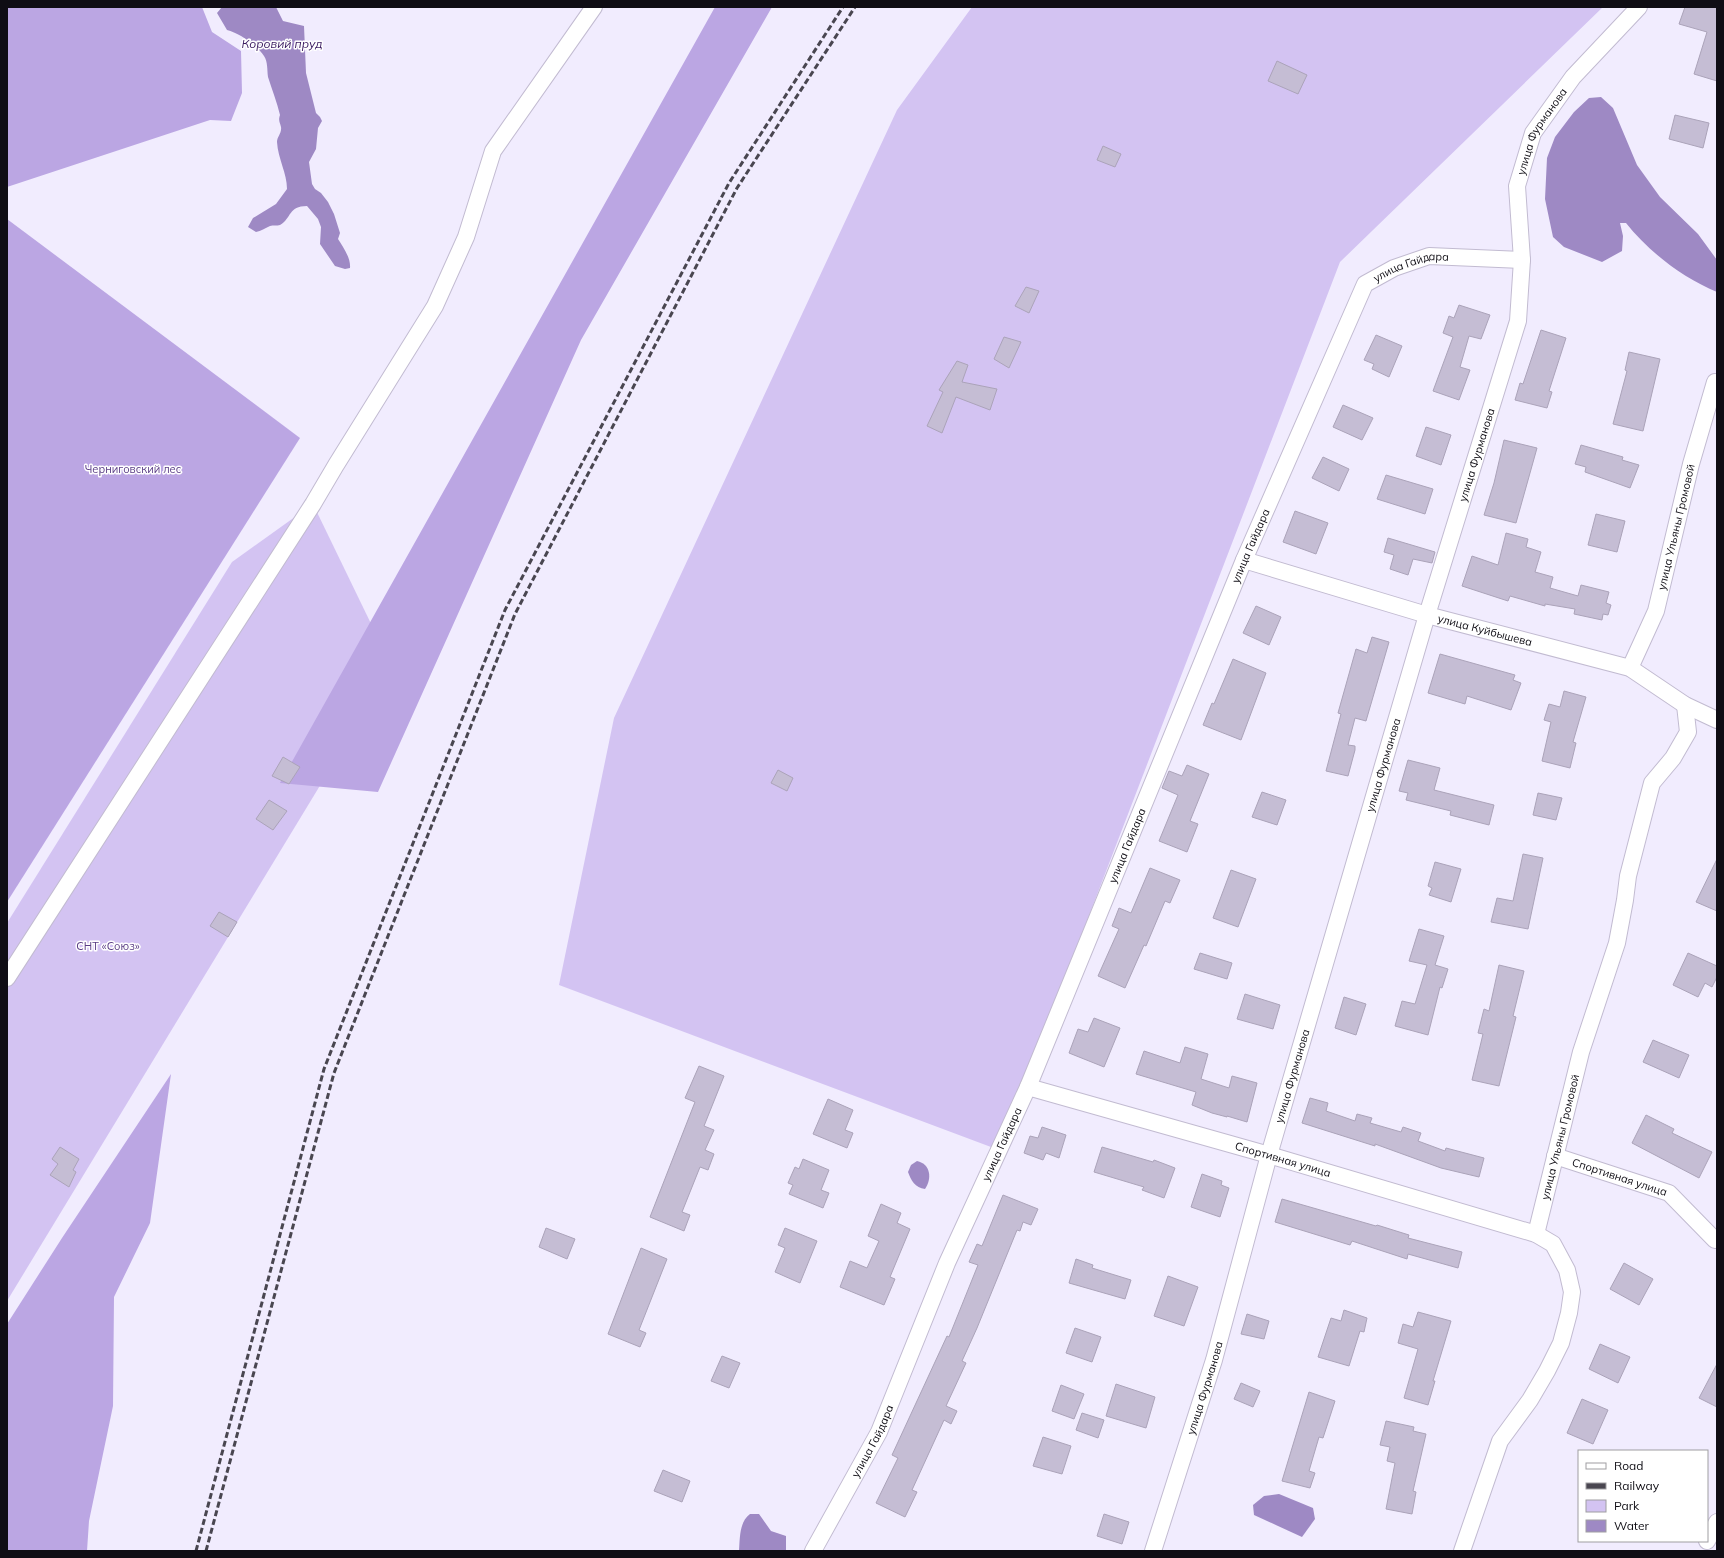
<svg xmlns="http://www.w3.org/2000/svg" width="1724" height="1558" font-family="Mulish,sans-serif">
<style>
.green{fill:#d3c3f2}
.forest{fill:#bba6e3}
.water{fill:#9e89c4}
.building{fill:#c5bdd4;stroke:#aba3b9}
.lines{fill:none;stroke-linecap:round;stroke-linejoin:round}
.minor-casing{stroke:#c2bbd1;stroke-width:18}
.minor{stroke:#fff;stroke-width:16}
.rail{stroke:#494650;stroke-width:3;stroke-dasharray:6 3;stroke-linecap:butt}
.labels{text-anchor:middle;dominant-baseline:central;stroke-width:3;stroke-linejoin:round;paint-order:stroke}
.street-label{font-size:11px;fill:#0f0d14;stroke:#fff}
.park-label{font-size:11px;fill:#593c84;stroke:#fff}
.water-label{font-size:12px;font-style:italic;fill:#39195f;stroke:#fff}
</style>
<rect width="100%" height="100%" fill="#f1ecfe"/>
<g class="green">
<path d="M 972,7 L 1603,7 L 1340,262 L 999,1150 L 559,985 L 614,718 L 897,110 Z"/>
<path d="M 313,504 L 392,667 L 7,1301 L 7,923 L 232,562 Z"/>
</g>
<g class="forest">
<path d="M 7,7 L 202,7 L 212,32 L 241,51 L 242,93 L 231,121 L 210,120 L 7,187 Z"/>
<path d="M 715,7 L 772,7 L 581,340 L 378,792 L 280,783 Z"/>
<path d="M 7,219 L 300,438 L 7,902 Z"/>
<path d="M 171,1074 L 150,1223 L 114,1297 L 113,1406 L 89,1521 L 87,1551 L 7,1551 L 7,1324 L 62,1238 Z"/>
</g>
<g class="water">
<path d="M 222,7 L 276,7 L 283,21 L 304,26 L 306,73 L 316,113 L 320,117 L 322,121 L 318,128 L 316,149 L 309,162 L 312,184 L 315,189 L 321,193 L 328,202 L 334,214 L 340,233 L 338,239 C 343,247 351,258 350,268 L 345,269 L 335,266 L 320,244 L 321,227 L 318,219 L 307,206 C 288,206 292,218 280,225 C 277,226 273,225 270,226 C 265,228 261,231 256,232 L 248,227 L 253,218 L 276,204 L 287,189 C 287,173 278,159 277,142 C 277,137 282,133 281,127 C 280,122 278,121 280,115 C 277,102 272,90 268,77 C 267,70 268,62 264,56 C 257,45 239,33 227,30 L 217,13 Z"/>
<path d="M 1601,97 L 1613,108 L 1637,165 L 1660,197 L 1698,234 L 1717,260 L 1717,292 C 1683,278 1649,252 1626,223 L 1620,223 L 1623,236 L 1622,251 L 1602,262 L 1564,247 L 1553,237 L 1545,199 L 1547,158 L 1555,137 L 1574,112 L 1589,98 Z"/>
<path d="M 917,1161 C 931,1164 932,1179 925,1189 C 915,1188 911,1180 908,1172 L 911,1165 Z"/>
<path d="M 1279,1494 L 1313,1508 L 1315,1519 L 1302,1537 L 1254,1515 L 1253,1505 L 1264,1496 Z"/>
<path d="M 750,1514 L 759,1514 L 771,1531 L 786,1536 L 786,1551 L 739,1551 C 740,1539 739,1522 750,1514 Z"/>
</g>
<g class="building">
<path d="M 1685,7 L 1717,7 L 1717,81 L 1694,74 L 1707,32 L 1679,24 Z"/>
<path d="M 1277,61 L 1307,75 L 1298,94 L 1268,81 Z"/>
<path d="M 1675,115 L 1709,123 L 1703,148 L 1669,139 Z"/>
<path d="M 1103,146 L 1121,154 L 1115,167 L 1097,160 Z"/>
<path d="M 1026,287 L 1039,291 L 1029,313 L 1015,306 Z"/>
<path d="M 1459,305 L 1490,315 L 1481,339 L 1469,336 L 1460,367 L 1470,370 L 1459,400 L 1433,391 L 1453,337 L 1443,333 L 1449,316 L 1454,318 Z"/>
<path d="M 1541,330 L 1566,338 L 1549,391 L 1552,392 L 1547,408 L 1515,400 L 1520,383 L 1523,384 Z"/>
<path d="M 1376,335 L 1402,346 L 1389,377 L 1372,369 L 1374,364 L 1364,360 Z"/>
<path d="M 1004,337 L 1021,342 L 1009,368 L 994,359 Z"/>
<path d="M 1629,352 L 1660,359 L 1643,431 L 1613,424 L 1627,371 L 1625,370 Z"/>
<path d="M 957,361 L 968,365 L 962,382 L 997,389 L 990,410 L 956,397 L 942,433 L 927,426 L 943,392 L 939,390 Z"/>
<path d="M 1343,405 L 1373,418 L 1362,440 L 1333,427 Z"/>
<path d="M 1426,427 L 1451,435 L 1441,465 L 1416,456 Z"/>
<path d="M 1504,440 L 1537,448 L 1516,523 L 1484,515 L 1494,483 Z"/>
<path d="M 1581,445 L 1623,457 L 1622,460 L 1639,465 L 1630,488 L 1585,472 L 1586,467 L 1575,464 Z"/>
<path d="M 1323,457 L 1349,469 L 1339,491 L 1312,478 Z"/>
<path d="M 1386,475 L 1433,489 L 1425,514 L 1377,499 Z"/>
<path d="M 1295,511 L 1328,523 L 1316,554 L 1283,542 Z"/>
<path d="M 1596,514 L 1625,521 L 1617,552 L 1588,545 Z"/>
<path d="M 1506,533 L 1528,539 L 1526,547 L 1541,552 L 1535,572 L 1553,577 L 1550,588 L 1578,596 L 1581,585 L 1609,592 L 1606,603 L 1611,605 L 1608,615 L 1603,614 L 1602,620 L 1574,614 L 1575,609 L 1545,604 L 1545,606 L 1510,596 L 1508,601 L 1462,586 L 1472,556 L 1498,565 Z"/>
<path d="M 1388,538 L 1435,552 L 1432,563 L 1413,559 L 1408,575 L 1390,569 L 1394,555 L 1384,552 Z"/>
<path d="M 1256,606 L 1281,617 L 1269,645 L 1243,633 Z"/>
<path d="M 1372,637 L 1389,642 L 1366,721 L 1355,718 L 1348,745 L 1355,746 L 1355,750 L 1348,776 L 1326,771 L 1341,714 L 1338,713 L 1356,649 L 1367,653 Z"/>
<path d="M 1440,654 L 1515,675 L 1513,680 L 1521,683 L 1511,710 L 1467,696 L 1465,704 L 1428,693 Z"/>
<path d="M 1233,659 L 1266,673 L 1241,740 L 1203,725 L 1212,703 L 1214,704 Z"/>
<path d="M 1564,691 L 1586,697 L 1573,742 L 1576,743 L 1570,768 L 1542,761 L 1551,722 L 1544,720 L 1549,704 L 1560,707 Z"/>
<path d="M 283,757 L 300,767 L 289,784 L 272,776 Z"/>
<path d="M 1408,760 L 1440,768 L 1434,790 L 1494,805 L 1489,825 L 1450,815 L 1451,811 L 1406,800 L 1408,793 L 1399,791 Z"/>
<path d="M 1187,765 L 1209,774 L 1190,821 L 1198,824 L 1187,852 L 1159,841 L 1178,795 L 1162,788 L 1169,771 L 1182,776 Z"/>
<path d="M 778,770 L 793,778 L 787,791 L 771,783 Z"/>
<path d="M 1262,792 L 1286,800 L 1277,825 L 1252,817 Z"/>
<path d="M 1538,793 L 1562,798 L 1556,820 L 1533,815 Z"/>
<path d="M 269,800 L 287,811 L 273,830 L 256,819 Z"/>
<path d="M 1523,854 L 1543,858 L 1528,929 L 1491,922 L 1497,898 L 1513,901 Z"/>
<path d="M 1717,859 L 1717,911 L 1696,902 Z"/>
<path d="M 1435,862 L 1461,869 L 1451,902 L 1429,895 L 1432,888 L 1428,886 Z"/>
<path d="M 1150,868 L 1180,880 L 1170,903 L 1165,901 L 1146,946 L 1144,945 L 1125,988 L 1098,976 L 1119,929 L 1112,926 L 1119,908 L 1131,913 Z"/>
<path d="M 1231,870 L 1256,879 L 1238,927 L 1213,918 Z"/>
<path d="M 219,912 L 237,922 L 228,937 L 210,926 Z"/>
<path d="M 1419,929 L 1444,936 L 1435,965 L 1448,969 L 1442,988 L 1440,987 L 1428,1035 L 1395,1026 L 1402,1001 L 1415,1004 L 1427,965 L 1409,961 Z"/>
<path d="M 1200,953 L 1232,963 L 1227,979 L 1194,969 Z"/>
<path d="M 1688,953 L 1717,966 L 1717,977 L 1712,987 L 1705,983 L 1698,997 L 1673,985 Z"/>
<path d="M 1499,965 L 1524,971 L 1513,1016 L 1516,1017 L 1499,1086 L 1472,1080 L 1483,1034 L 1478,1033 L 1484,1009 L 1489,1011 Z"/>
<path d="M 1245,994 L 1280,1005 L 1273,1029 L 1237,1019 Z"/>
<path d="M 1344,997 L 1366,1004 L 1356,1035 L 1335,1028 Z"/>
<path d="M 1094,1018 L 1120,1028 L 1104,1067 L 1069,1053 L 1078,1029 L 1088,1032 Z"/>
<path d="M 1653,1040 L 1689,1055 L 1679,1078 L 1643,1062 Z"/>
<path d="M 1185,1047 L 1208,1054 L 1201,1079 L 1229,1088 L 1232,1076 L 1257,1083 L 1247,1122 L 1227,1116 L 1227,1117 L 1212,1113 L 1192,1105 L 1196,1092 L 1136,1074 L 1144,1051 L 1180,1063 Z"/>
<path d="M 699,1066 L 724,1076 L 704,1126 L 714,1130 L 705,1150 L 714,1154 L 708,1170 L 700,1167 L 682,1212 L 690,1215 L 684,1231 L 650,1217 L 695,1102 L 685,1098 Z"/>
<path d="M 1310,1098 L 1328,1103 L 1326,1111 L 1355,1121 L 1357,1114 L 1372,1118 L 1370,1123 L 1401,1132 L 1403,1127 L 1421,1133 L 1418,1141 L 1445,1151 L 1446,1148 L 1484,1158 L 1479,1177 L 1441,1168 L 1375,1144 L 1375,1146 L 1302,1123 Z"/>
<path d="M 828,1099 L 853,1110 L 845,1130 L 853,1133 L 847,1148 L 813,1134 Z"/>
<path d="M 1646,1115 L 1674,1129 L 1672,1133 L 1712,1152 L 1699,1178 L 1632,1143 Z"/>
<path d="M 1042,1127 L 1066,1135 L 1059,1158 L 1046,1153 L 1043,1160 L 1024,1153 L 1030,1136 L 1038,1138 Z"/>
<path d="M 60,1147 L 79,1159 L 73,1170 L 76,1172 L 69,1187 L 50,1175 L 58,1164 L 52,1159 Z"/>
<path d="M 1102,1147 L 1153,1162 L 1154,1160 L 1175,1168 L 1164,1198 L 1142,1190 L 1144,1187 L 1094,1172 Z"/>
<path d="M 803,1159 L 829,1170 L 821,1190 L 829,1193 L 823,1208 L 789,1194 L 793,1185 L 788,1183 L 795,1167 L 799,1169 Z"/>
<path d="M 1202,1174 L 1222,1181 L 1221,1185 L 1229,1188 L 1220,1217 L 1191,1207 Z"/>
<path d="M 1003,1195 L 1038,1209 L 1031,1225 L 1023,1222 L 1020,1231 L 1017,1230 L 977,1328 L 962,1361 L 966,1363 L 946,1406 L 957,1411 L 951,1424 L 944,1420 L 912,1490 L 917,1492 L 905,1517 L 876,1503 L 898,1458 L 892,1455 L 947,1336 L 949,1337 L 978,1265 L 969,1262 L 977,1244 L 982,1246 Z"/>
<path d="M 1282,1199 L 1376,1226 L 1377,1225 L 1409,1235 L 1408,1238 L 1462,1252 L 1458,1268 L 1408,1254 L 1407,1259 L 1352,1241 L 1350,1245 L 1275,1222 Z"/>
<path d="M 881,1204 L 901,1213 L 897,1223 L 910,1229 L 890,1277 L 895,1279 L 884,1305 L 840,1287 L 850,1261 L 867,1268 L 879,1241 L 868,1236 Z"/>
<path d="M 546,1228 L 575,1239 L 567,1259 L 539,1247 Z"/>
<path d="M 785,1228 L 817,1241 L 800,1283 L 775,1272 L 785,1248 L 778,1245 Z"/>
<path d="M 641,1248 L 667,1259 L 639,1330 L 646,1333 L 640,1347 L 608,1334 Z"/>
<path d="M 1076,1259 L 1093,1265 L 1092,1268 L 1131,1280 L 1125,1299 L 1069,1283 Z"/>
<path d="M 1624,1263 L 1653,1279 L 1639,1305 L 1610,1289 Z"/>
<path d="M 1168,1276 L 1198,1287 L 1184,1326 L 1154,1316 Z"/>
<path d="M 1344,1310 L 1367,1318 L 1364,1332 L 1360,1331 L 1349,1366 L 1318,1357 L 1331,1318 L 1341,1321 Z"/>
<path d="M 1418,1312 L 1451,1321 L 1433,1381 L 1435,1381 L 1428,1405 L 1404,1398 L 1418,1349 L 1398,1343 L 1403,1324 L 1413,1327 Z"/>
<path d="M 1247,1314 L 1269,1321 L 1264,1339 L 1241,1334 Z"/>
<path d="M 1075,1328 L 1101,1337 L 1092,1362 L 1066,1353 Z"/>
<path d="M 1600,1344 L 1630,1357 L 1618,1383 L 1589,1369 Z"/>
<path d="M 722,1356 L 740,1363 L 729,1388 L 711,1381 Z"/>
<path d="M 1717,1364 L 1717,1407 L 1699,1398 Z"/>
<path d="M 1241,1383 L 1260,1391 L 1253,1407 L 1234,1399 Z"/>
<path d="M 1116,1384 L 1155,1397 L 1146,1428 L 1106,1416 Z"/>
<path d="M 1061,1385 L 1084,1394 L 1074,1419 L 1052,1411 Z"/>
<path d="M 1309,1392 L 1335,1401 L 1323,1438 L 1319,1437 L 1309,1471 L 1315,1473 L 1310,1488 L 1282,1481 Z"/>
<path d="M 1582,1399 L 1608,1410 L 1593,1444 L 1567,1433 Z"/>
<path d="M 1082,1413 L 1104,1420 L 1098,1438 L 1076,1430 Z"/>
<path d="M 1386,1421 L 1414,1427 L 1413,1431 L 1426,1434 L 1413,1491 L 1416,1492 L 1412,1514 L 1386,1509 L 1395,1463 L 1387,1461 L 1390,1447 L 1380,1445 Z"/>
<path d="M 1043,1437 L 1071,1446 L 1062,1474 L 1033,1466 Z"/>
<path d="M 663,1470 L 690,1481 L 682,1502 L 654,1491 Z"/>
<path d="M 1104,1514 L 1129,1522 L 1122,1544 L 1097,1536 Z"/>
</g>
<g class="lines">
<defs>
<g id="minor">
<path id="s1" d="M 1244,560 L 1427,615 L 1630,668 L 1685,705 L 1717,720"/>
<path id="s2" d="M 1630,668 L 1656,611 L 1691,464 L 1715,382"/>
<path d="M 7,978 L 313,504 L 336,465 L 435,306 L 466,237 L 493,151 L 594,7"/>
<path id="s3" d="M 1028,1087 L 1269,1155 L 1536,1234 L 1553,1244 L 1567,1270 L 1572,1292 L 1569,1313 L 1561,1343 L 1547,1371 L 1530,1400 L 1500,1441 L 1462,1551"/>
<path id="s4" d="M 1555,1156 L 1669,1193 L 1715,1240"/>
<path id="s5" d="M 1536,1234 L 1581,1052 L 1617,943 L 1625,900 L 1628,876 L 1652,783 L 1673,758 L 1688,732 L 1685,705"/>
<path d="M 1707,1541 L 1717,1522"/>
<path id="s6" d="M 813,1551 L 879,1432 L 947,1263 L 1028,1087 L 1244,560 L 1365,284 L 1394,268 L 1429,256 L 1522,260"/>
<path id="s7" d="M 1153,1551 L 1214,1360 L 1269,1155 L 1427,615 L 1518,321 L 1522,260 L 1517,186 L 1533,133 L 1573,77 L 1639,7"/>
</g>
</defs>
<use href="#minor" class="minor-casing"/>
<use href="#minor" class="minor"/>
<g class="rail">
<path d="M 196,1551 L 324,1069 L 505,610 L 729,183 L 843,7"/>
<path d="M 206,1551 L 334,1073 L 515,614 L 737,188 L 855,7"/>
</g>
</g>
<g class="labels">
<g class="street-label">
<text stroke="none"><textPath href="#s7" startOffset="1479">улица Фурманова</textPath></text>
<text stroke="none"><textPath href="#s6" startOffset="1433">улица Гайдара</textPath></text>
<text stroke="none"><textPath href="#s7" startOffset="1143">улица Фурманова</textPath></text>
<text stroke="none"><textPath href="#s2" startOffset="149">улица Ульяны Громовой</textPath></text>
<text stroke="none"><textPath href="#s6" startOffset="1097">улица Гайдара</textPath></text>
<text stroke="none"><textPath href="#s1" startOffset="251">улица Куйбышева</textPath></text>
<text stroke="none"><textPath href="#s7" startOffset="819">улица Фурманова</textPath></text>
<text stroke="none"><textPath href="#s6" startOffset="773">улица Гайдара</textPath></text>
<text stroke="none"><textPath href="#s7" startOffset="495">улица Фурманова</textPath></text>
<text stroke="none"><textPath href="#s5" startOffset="100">улица Ульяны Громовой</textPath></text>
<text stroke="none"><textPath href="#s6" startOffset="449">улица Гайдара</textPath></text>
<text stroke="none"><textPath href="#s3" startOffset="265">Спортивная улица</textPath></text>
<text stroke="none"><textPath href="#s4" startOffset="68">Спортивная улица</textPath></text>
<text stroke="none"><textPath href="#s7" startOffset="171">улица Фурманова</textPath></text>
<text stroke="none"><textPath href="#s6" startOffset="125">улица Гайдара</textPath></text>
</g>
<g class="park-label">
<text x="133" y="469">Черниговский лес</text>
<text x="108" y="946">СНТ «Союз»</text>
</g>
<g class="water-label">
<text x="282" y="43">Коровий пруд</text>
</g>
</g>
<rect width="1724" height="1558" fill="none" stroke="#0f0d14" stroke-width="16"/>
<rect x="1578" y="1450" width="130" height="92" fill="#ffffff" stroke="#9f9ea1"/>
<rect x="1586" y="1463" width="20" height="6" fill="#ffffff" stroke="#9f9ea1"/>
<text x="1614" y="1470" font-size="12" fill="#0f0d14">Road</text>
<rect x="1586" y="1483" width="20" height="6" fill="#494650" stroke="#9f9ea1"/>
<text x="1614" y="1490" font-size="12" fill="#0f0d14">Railway</text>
<rect x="1586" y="1500" width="20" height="12" fill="#d3c3f2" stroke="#9f9ea1"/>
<text x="1614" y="1510" font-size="12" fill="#0f0d14">Park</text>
<rect x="1586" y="1520" width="20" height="12" fill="#9e89c4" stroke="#9f9ea1"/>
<text x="1614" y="1530" font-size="12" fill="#0f0d14">Water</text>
</svg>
